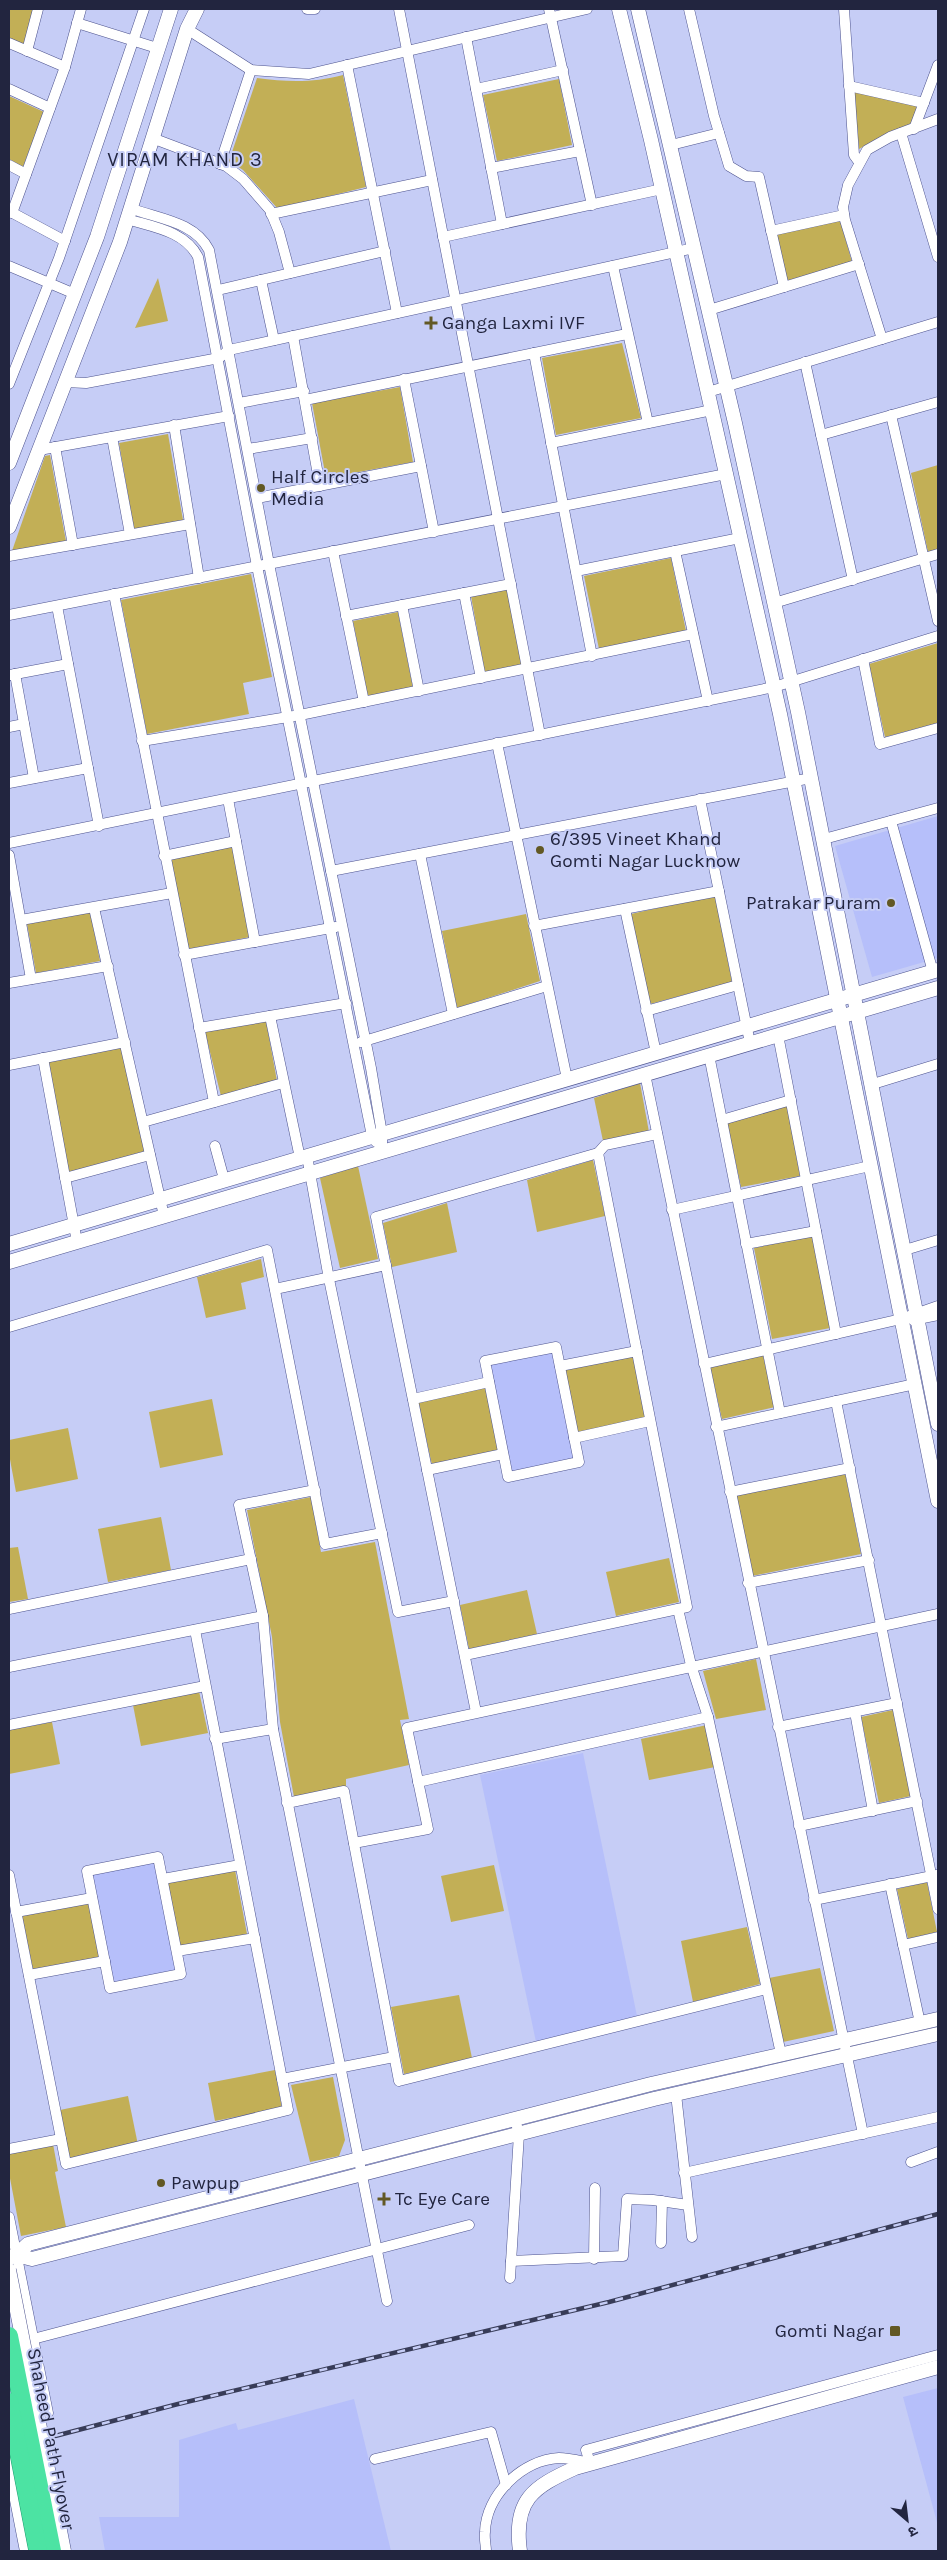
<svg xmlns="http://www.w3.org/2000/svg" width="947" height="2560" font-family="Karla,'Noto Sans Devanagari',sans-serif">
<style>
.built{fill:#b6bffa}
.green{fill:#c2af56}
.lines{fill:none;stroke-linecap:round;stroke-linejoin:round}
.minor-casing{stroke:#4e548f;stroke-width:11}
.tertiary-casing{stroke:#4e548f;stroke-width:15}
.minor{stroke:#fff;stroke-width:10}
.tertiary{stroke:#fff;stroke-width:14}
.rail-casing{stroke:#383c58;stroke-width:4.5}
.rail{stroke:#c6cdf6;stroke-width:2.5;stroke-dasharray:8;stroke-linecap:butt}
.tertiary-bridge-casing{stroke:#4e548f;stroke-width:15;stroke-linecap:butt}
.trunk-bridge-casing{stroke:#209c71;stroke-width:19;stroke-linecap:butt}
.tertiary-bridge{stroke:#fff;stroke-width:14}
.trunk-bridge{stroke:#4ce3a3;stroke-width:18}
.poi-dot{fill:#625824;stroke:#c6cdf6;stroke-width:2}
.labels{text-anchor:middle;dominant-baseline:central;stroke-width:4;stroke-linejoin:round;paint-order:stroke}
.poi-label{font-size:19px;fill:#22253f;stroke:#c6cdf6;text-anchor:start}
.street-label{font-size:19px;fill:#22253f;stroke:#c6cdf6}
.neighbourhood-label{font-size:20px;letter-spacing:1px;fill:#22253f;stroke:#c6cdf6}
</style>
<rect width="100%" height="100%" fill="#c6cdf6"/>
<g class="built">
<path d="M 938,816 L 938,958 L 872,977 L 835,846 Z"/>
<path d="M 553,1352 L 575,1459 L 512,1472 L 490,1365 Z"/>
<path d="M 583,1753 L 637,2016 L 536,2042 L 480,1775 Z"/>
<path d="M 154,1863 L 175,1970 L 114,1982 L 93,1875 Z"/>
<path d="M 938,2388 L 938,2526 L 903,2397 Z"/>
<path d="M 354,2399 L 391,2551 L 105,2551 L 99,2517 L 179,2517 L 179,2440 L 236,2423 L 238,2430 Z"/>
</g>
<g class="green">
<path d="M 9,9 L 34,9 L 24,45 L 9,38 Z"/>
<path d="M 343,75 L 366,187 L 278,209 L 243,170 L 229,161 L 257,78 C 287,82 313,83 343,75 Z"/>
<path d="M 559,79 L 572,145 L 497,161 L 483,95 Z"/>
<path d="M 854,91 L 918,106 L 911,124 L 886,134 L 859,149 Z"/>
<path d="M 9,96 L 44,112 L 23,167 L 9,159 Z"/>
<path d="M 840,220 L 852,262 L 786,281 L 777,234 Z"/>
<path d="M 158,278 L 168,321 L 135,328 Z"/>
<path d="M 622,343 L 641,418 L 556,435 L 542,358 Z"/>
<path d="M 400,387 L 413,462 L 326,478 L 312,403 Z"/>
<path d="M 168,434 L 183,520 L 134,529 L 119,443 Z"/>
<path d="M 50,455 L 66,541 L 12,551 L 45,456 Z"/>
<path d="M 938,465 L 938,549 L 928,552 L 911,473 Z"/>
<path d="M 671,558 L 686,631 L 599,649 L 584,576 Z"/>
<path d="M 251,574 L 272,677 L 243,683 L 249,714 L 147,734 L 121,600 Z"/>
<path d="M 508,589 L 522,666 L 485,673 L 471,596 Z"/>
<path d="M 398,612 L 413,688 L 368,697 L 353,621 Z"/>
<path d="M 938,643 L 938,723 L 885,737 L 869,664 Z"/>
<path d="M 232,846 L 250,937 L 189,949 L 171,858 Z"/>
<path d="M 715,895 L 732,982 L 650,1004 L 631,914 Z"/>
<path d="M 90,911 L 100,961 L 36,973 L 27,924 Z"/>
<path d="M 526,914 L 540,981 L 457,1008 L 442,931 Z"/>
<path d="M 266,1021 L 277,1081 L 221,1096 L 205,1032 Z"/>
<path d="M 122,1046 L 145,1151 L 69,1173 L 48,1061 Z"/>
<path d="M 640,1083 L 649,1132 L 603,1141 L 594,1098 Z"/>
<path d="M 787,1105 L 800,1176 L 741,1187 L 727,1123 Z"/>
<path d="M 593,1160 L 605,1216 L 537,1232 L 527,1180 Z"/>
<path d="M 358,1166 L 378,1259 L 340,1268 L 320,1178 Z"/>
<path d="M 447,1203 L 457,1252 L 392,1267 L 383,1223 Z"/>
<path d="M 812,1236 L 830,1328 L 772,1339 L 754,1248 Z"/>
<path d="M 261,1259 L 264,1277 L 241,1283 L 246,1309 L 206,1318 L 197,1277 Z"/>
<path d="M 763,1355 L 775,1407 L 722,1419 L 710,1367 Z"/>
<path d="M 633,1356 L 646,1419 L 578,1433 L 565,1370 Z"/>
<path d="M 485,1387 L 499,1451 L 432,1465 L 418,1402 Z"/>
<path d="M 212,1399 L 223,1455 L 160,1468 L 149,1412 Z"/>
<path d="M 68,1428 L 78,1479 L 16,1492 L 9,1454 L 9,1440 Z"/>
<path d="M 845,1472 L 861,1554 L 752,1576 L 736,1494 Z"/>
<path d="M 311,1497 L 321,1552 L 375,1542 L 409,1719 L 400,1720 L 409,1765 L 346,1779 L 346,1787 L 294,1797 L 280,1722 L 272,1637 L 247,1510 Z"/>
<path d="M 161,1517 L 171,1570 L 108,1582 L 98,1529 Z"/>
<path d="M 18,1547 L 28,1599 L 9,1602 L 9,1548 Z"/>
<path d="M 669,1558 L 679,1602 L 616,1616 L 606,1572 Z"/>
<path d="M 527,1590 L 537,1634 L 469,1649 L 460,1605 Z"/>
<path d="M 756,1659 L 766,1710 L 716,1719 L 703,1671 Z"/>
<path d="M 199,1691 L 208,1733 L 141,1746 L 133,1705 Z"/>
<path d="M 893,1710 L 911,1796 L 879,1803 L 861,1717 Z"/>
<path d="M 52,1722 L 60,1764 L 9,1774 L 9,1730 Z"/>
<path d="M 707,1725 L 715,1767 L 649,1780 L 641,1739 Z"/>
<path d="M 494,1865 L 504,1911 L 451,1922 L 441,1876 Z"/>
<path d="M 235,1870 L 247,1934 L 180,1947 L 168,1883 Z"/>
<path d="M 927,1882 L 937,1932 L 908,1939 L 897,1889 Z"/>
<path d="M 89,1903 L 99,1957 L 33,1970 L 22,1916 Z"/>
<path d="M 747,1927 L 760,1984 L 693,2002 L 681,1941 Z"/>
<path d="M 820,1968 L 834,2031 L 783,2042 L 769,1978 Z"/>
<path d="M 459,1995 L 472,2058 L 404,2074 L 391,2007 Z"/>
<path d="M 275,2070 L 282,2108 L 215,2121 L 208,2083 Z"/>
<path d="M 333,2077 L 345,2140 L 339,2156 L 310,2162 L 291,2085 Z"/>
<path d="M 128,2096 L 138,2145 L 70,2159 L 60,2110 Z"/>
<path d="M 53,2144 L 58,2171 L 55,2172 L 66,2227 L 21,2236 L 9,2173 L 9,2153 Z"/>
</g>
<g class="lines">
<defs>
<g id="minor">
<path d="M 307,9 L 315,9"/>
<path d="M 399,9 L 540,735"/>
<path d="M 549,9 L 592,205"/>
<path d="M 689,9 L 714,116 L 729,166 L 746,176 L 759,177 L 784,287"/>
<path d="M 844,9 L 854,155 L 859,162"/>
<path d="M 77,23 L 157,48"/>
<path d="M 187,29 L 251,70 L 309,74 L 587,9"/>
<path d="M 466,37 L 502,224"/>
<path d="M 9,43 L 65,67"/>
<path d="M 27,51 L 38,9"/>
<path d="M 347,65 L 397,313"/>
<path d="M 849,86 L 924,103"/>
<path d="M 9,89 L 50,108"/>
<path d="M 476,89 L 563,70"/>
<path d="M 914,129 L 938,65"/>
<path d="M 901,133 L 938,257"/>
<path d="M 152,138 L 226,166 L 243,179 L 270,210 L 279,232 L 290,273"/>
<path d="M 671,145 L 719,133"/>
<path d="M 220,164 L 251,70"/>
<path d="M 9,165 L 26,174"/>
<path d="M 491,168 L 580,151"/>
<path d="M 130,208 C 158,219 194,221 209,250 L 269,564 L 371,1068 L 382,1134 L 382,1151"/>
<path d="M 9,211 L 65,241"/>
<path d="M 12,213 L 65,67 L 81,9"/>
<path d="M 271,214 L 432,180"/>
<path d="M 127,219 C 153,227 185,231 198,257 L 257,566 L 372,1136 L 376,1142"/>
<path d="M 771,231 L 844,215"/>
<path d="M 443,237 L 662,189"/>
<path d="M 9,266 L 75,294"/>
<path d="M 613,266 L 648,423"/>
<path d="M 261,280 L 274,340"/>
<path d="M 218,290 L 385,251"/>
<path d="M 709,310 L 859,264"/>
<path d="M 293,336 L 320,486"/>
<path d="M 882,339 L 845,220 L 843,207 L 848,185 L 867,150 L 890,137 L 938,119"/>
<path d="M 534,353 L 592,656"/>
<path d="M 805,362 L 853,580"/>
<path d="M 404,379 L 434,532"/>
<path d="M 65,382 L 86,383 L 219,358 L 229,350 L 694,248"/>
<path d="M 9,384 L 59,258 L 144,9"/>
<path d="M 708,392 L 938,322"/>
<path d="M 305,400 L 627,334"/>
<path d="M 239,403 L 304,391"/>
<path d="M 891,415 L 938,621"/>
<path d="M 174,425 L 199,578"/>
<path d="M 821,435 L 938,402"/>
<path d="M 112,437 L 130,534"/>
<path d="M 551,443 L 712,410"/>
<path d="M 55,447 L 73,545"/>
<path d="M 248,449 L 312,438"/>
<path d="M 39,450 L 229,416"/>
<path d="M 257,498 L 421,466"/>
<path d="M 333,551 L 364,702"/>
<path d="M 675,551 L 708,701"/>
<path d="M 9,556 L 190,524"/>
<path d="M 576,571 L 740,538"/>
<path d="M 464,593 L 481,678"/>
<path d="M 114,594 L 214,1102"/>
<path d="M 774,603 L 938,554"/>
<path d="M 402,605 L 419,691"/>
<path d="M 57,606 L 99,826"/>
<path d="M 9,615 L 726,474"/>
<path d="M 346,616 L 511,584"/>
<path d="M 863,659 L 880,744 L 938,728"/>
<path d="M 15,674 L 34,778"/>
<path d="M 10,675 L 68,664"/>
<path d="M 9,727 L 24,724"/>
<path d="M 142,741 L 300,715 L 693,634"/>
<path d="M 497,743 L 567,1079"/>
<path d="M 9,783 L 88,768"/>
<path d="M 228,799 L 255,942"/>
<path d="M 700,799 L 750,1043"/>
<path d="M 891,821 L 933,972"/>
<path d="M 824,839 L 938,808"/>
<path d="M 9,843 L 774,687 L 938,636"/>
<path d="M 420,854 L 453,1014"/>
<path d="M 9,855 L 31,979"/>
<path d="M 164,856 L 236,841"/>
<path d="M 331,871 L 811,778"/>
<path d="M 94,908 L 164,1216"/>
<path d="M 625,909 L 656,1053"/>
<path d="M 21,920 L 172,893"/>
<path d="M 534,926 L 719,891"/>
<path d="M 184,955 L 336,927"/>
<path d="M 9,983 L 108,966"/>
<path d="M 646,1011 L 738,985"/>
<path d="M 270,1016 L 300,1158"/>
<path d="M 199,1028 L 346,1003"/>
<path d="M 778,1035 L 836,1334"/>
<path d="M 361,1042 L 547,986"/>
<path d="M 709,1055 L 780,1413"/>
<path d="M 43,1058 L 77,1242"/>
<path d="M 9,1065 L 125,1042"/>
<path d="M 645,1074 L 863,2134"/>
<path d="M 873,1084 L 938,1064"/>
<path d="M 722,1120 L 791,1100"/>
<path d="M 143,1122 L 283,1083"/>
<path d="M 215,1146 L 224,1179"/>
<path d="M 307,1156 L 329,1279 L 398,1612 L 454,1601"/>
<path d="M 65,1178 L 150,1155"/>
<path d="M 672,1210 L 870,1166"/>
<path d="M 746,1244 L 816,1231"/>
<path d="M 905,1250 L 938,1240"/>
<path d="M 275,1289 L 386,1265"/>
<path d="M 913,1320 L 938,1315"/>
<path d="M 9,1327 L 267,1250 L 325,1544 L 382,1533"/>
<path d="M 556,1347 L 579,1462 L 508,1477 L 485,1361 Z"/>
<path d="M 704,1364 L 901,1319 L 938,1306"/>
<path d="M 560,1366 L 637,1351"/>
<path d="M 413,1399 L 489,1382"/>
<path d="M 836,1401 L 938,1909"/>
<path d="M 716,1427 L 915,1384"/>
<path d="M 574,1438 L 650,1421"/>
<path d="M 427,1470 L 503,1454"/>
<path d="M 315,1490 L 239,1505 L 263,1616 L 273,1729 L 387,2301"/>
<path d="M 730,1492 L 850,1468"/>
<path d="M 748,1583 L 869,1560"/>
<path d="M 9,1609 L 251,1559"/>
<path d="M 678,1609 L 691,1665 L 708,1717 L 781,2054"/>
<path d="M 465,1655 L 687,1607 L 598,1153"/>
<path d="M 9,1667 L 263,1616"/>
<path d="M 476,1712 L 376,1217 L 598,1153 L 605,1145 L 657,1134"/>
<path d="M 855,1712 L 873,1811"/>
<path d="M 9,1725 L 205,1686"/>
<path d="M 778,1727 L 897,1703"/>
<path d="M 215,1739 L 273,1729"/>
<path d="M 418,1782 L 708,1717"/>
<path d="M 287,1803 L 344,1791 L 399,2081 L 766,1989"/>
<path d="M 799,1826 L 917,1801"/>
<path d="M 354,1843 L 428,1829 L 407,1728 L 938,1614"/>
<path d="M 158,1857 L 181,1974 L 110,1988 L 87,1871 Z"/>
<path d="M 9,1875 L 66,2164 L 288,2110 L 195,1630"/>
<path d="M 163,1879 L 240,1865"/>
<path d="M 890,1884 L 920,2023"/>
<path d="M 814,1900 L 937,1875"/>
<path d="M 16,1912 L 92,1898"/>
<path d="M 903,1945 L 938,1937"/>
<path d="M 177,1951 L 255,1938"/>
<path d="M 29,1975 L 105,1961"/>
<path d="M 282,2079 L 394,2057"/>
<path d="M 676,2094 L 692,2237"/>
<path d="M 9,2149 L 61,2139"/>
<path d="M 911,2162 L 938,2152"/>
<path d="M 684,2173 L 938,2117"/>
<path d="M 9,2217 L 48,2413"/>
<path d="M 661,2243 L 662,2201"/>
<path d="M 594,2259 L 595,2188"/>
<path d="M 511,2261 L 623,2256 L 627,2199 L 653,2200 L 688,2205"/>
<path d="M 510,2278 L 519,2134 L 515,2119"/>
<path d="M 33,2339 L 469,2225"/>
<path d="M 375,2459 L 491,2432 L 506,2485"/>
<path d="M 486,2551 C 486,2545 484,2538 485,2532 C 486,2495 522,2460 559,2458 C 569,2458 580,2461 590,2463 L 586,2450 L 938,2355"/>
</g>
<g id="tertiary">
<path d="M 619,9 L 651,140 L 780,714 L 938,1501"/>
<path d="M 638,9 L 735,423 L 798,712 L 938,1424"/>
<path d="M 9,463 L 97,237 L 171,9"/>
<path d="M 9,527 L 120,242 L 187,29 L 197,9"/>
<path d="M 9,1244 L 938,970"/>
<path d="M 9,1262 L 938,988"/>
<path d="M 16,2255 L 32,2259 L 654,2099 L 938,2034"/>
<path d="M 9,2258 L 16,2255 L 28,2244 L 651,2084 L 938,2019"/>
<path d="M 9,2459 L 27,2551"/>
<path d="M 520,2551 C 513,2500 533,2487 575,2468 L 938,2367"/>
</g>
</defs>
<use href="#minor" class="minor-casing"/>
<use href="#tertiary" class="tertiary-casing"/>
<use href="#minor" class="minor"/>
<use href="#tertiary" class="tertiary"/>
<defs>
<path id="rail" d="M 9,2448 L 178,2404 L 609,2302 L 938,2214"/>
</defs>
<use href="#rail" class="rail-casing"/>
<use href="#rail" class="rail"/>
<defs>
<path id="tertiary-bridge" d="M 9,2270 L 64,2551"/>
<g id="trunk-bridge">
<path d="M 9,2336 L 52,2551"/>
<path d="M 9,2402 L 38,2551"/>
</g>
</defs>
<use href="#tertiary-bridge" class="tertiary-bridge-casing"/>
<use href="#trunk-bridge" class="trunk-bridge-casing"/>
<use href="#tertiary-bridge" class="tertiary-bridge"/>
<use href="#trunk-bridge" class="trunk-bridge"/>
</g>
<g class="poi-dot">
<path d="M428.5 315.5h5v5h5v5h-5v5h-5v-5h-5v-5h5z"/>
<circle cx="261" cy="488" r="5"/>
<circle cx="540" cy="850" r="5"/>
<circle cx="891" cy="903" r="5"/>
<circle cx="161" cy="2183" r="5"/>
<path d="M381.5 2191.5h5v5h5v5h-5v5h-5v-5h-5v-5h5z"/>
<rect x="889" y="2325" width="12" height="12" rx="2.5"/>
</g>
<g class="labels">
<g class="poi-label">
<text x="442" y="323">Ganga Laxmi IVF</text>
<text x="271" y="477">Half Circles<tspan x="271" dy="22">Media</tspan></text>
<text x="550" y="839">6/395 Vineet Khand<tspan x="550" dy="22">Gomti Nagar Lucknow</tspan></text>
<text x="881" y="903" text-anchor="end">Patrakar Puram</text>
<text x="171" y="2183">Pawpup</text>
<text x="395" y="2199">Tc Eye Care</text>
<text x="884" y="2331" text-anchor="end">Gomti Nagar</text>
</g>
<g class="street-label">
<text transform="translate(51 2439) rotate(79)">Shaheed Path Flyover</text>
</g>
<g class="neighbourhood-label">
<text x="185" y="159">VIRAM KHAND 3</text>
</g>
</g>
<rect width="947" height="2560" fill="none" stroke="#22253f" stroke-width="20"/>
<g transform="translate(907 2520) rotate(152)" stroke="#c6cdf6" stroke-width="4" paint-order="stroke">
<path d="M0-4L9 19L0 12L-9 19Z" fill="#22253f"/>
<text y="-8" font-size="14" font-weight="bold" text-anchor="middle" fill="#22253f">उ</text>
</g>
</svg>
